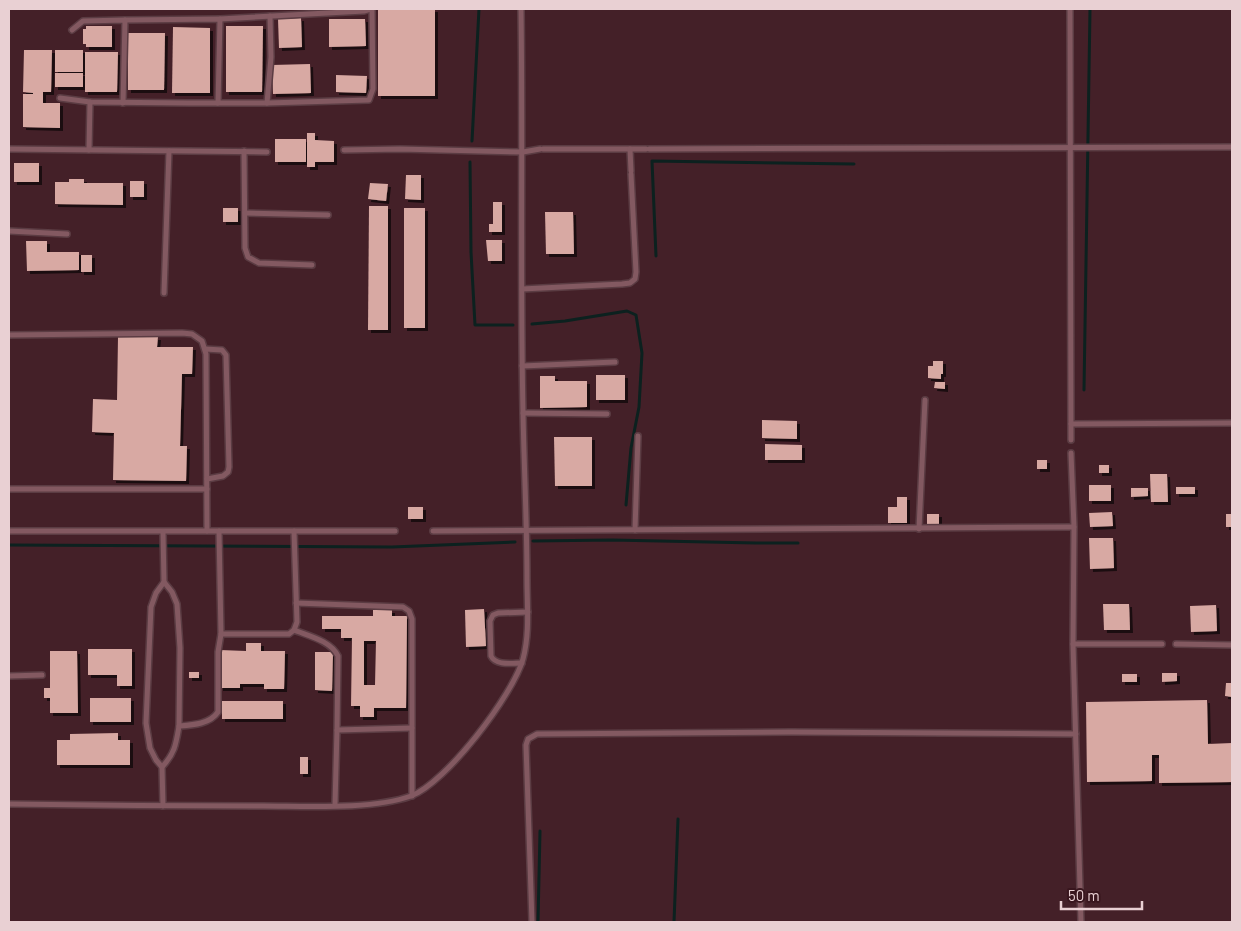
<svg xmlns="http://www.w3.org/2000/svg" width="1241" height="931" font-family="Barlow,sans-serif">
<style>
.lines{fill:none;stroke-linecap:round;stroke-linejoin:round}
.stream{stroke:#0c211f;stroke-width:3}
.building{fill:#d8a9a3;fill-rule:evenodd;filter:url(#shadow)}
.service-casing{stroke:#5b3c43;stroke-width:8}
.service{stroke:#835961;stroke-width:5}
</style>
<defs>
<filter id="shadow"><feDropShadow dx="3" dy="3" stdDeviation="0" flood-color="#0009"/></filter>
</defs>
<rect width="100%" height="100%" fill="#442028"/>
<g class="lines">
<g class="stream">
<path d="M 472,141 L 479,9"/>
<path d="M 470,162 L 471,252 L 475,325 L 513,325"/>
<path d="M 656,256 L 652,161 L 854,164"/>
<path d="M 532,324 L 565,321 L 627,311 L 636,315 L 642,353 L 639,407 L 631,448 L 626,505"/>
<path d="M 1084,390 L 1090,9"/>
<path d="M 533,541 L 612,540 L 756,543 L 798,543"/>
<path d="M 9,545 L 392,547 L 515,542"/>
<path d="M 538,922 L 540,831"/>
<path d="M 674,922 L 678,819"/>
</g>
</g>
<g class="building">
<rect x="378" y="9" width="57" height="87"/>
<path d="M 301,18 L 302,47 L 279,48 L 278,19 Z"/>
<path d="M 329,19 L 365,19 L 366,46 L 329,47 Z"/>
<path d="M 86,26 L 112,26 L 112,47 L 86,47 L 86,44 L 83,44 L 83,29 L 86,29 Z"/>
<path d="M 226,26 L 263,26 L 262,92 L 226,92 Z"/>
<path d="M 173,27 L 210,28 L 210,93 L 172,93 Z"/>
<path d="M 128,33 L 165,33 L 164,90 L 128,90 Z"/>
<path d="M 24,50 L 52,50 L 51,92 L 43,92 L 43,103 L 60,103 L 60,128 L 23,127 L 23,94 L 33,94 L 33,93 L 23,92 Z"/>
<rect x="55" y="50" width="28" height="22"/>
<path d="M 85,52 L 118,52 L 117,92 L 85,92 Z"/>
<path d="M 310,64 L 311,93 L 273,94 L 272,65 Z"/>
<rect x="55" y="73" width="28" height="14"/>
<path d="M 336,75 L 367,76 L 366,93 L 336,92 Z"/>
<path d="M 307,133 L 315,133 L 315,140 L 334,141 L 334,162 L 315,162 L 315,167 L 307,167 Z"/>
<rect x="275" y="139" width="31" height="23"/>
<rect x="14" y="163" width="25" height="19"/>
<path d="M 406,175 L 421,175 L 421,200 L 405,199 Z"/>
<path d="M 69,179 L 84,179 L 84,183 L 123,183 L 123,205 L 55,204 L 55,182 L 69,182 Z"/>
<rect x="130" y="181" width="14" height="16"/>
<path d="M 370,183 L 388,184 L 386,201 L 368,199 Z"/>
<path d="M 493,202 L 502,202 L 502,232 L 489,232 L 489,224 L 493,224 Z"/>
<path d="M 369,206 L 388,206 L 388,330 L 368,330 Z"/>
<rect x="223" y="208" width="15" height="14"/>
<rect x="404" y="208" width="21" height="120"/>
<path d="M 545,212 L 573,212 L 574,254 L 546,254 Z"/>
<path d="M 486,240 L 502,240 L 502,261 L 488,261 Z"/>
<path d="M 26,241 L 47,241 L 47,252 L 79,252 L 79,270 L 27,271 Z"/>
<rect x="81" y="255" width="11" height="17"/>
<path d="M 118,337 L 158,337 L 157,347 L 193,347 L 192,374 L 182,374 L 180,446 L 187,446 L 186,481 L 113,480 L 114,433 L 92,432 L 93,399 L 117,400 Z"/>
<path d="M 933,361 L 943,361 L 943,374 L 941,374 L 941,379 L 928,378 L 928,366 L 933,366 Z"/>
<rect x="596" y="375" width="29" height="25"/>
<path d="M 540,376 L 555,376 L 555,381 L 587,381 L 587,407 L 540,408 Z"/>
<path d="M 935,382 L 945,382 L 945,389 L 934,388 Z"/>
<path d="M 762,420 L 797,421 L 797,439 L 762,438 Z"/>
<path d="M 554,437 L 592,437 L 592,486 L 555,486 Z"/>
<path d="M 765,444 L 802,445 L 802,460 L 765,460 Z"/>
<rect x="1037" y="460" width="10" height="9"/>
<rect x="1099" y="465" width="10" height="8"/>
<path d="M 1150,474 L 1167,474 L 1168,502 L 1151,502 Z"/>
<rect x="1089" y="485" width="22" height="16"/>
<rect x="1176" y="487" width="19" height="7"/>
<path d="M 1131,488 L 1148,488 L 1148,496 L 1131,497 Z"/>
<path d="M 897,497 L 907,497 L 907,523 L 888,523 L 888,507 L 897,507 Z"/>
<rect x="408" y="507" width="15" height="12"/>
<path d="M 1112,512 L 1113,526 L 1090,527 L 1089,513 Z"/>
<rect x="927" y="514" width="12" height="11"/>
<rect x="1226" y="514" width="6" height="13"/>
<path d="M 1089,538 L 1113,538 L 1114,568 L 1090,569 Z"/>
<path d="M 1103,604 L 1129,604 L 1130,630 L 1104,630 Z"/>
<path d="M 1216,605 L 1217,631 L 1191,632 L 1190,606 Z"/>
<path d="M 484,609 L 486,646 L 466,647 L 465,610 Z"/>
<path d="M 373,610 L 392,610 L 392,616 L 407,616 L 406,708 L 374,708 L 374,717 L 360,717 L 360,706 L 351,706 L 352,638 L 341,638 L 341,629 L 322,629 L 322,616 L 373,616 ZM 364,641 L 376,641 L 375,685 L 364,685 Z"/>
<path d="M 246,643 L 261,643 L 261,651 L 285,651 L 284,689 L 264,689 L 264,684 L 240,684 L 240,688 L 220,688 L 220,650 L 246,651 Z"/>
<path d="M 88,649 L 132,649 L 132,686 L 117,686 L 117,675 L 88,675 Z"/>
<path d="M 50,651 L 77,651 L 78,713 L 50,713 L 50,698 L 44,698 L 44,688 L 50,688 Z"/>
<path d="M 315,652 L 333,652 L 332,691 L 315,690 Z"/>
<rect x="189" y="672" width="10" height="6"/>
<path d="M 1162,673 L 1177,673 L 1177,681 L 1162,682 Z"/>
<rect x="1122" y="674" width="15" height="8"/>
<path d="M 1226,683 L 1232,683 L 1232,697 L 1225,696 Z"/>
<rect x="90" y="698" width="41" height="24"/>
<path d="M 1207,700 L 1208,744 L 1232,743 L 1232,782 L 1159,783 L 1159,755 L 1152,755 L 1152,781 L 1087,782 L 1086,702 Z"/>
<rect x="222" y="701" width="61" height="18"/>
<path d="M 118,733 L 118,740 L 130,740 L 130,765 L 57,765 L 57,740 L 70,740 L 70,734 Z"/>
<rect x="300" y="757" width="8" height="17"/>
</g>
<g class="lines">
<defs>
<g id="service">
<path d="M 1070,9 L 1071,440"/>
<path d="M 220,19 L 364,11 L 371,9"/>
<path d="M 125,20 L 220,19 L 218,103"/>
<path d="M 72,30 L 83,21 L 125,20 L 123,103"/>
<path d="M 60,98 L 90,102 L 188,103 L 267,103 L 369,100 L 373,89 L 372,9"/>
<path d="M 267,103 L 271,57 L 270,16"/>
<path d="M 9,149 L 267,152"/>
<path d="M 543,149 L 646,149"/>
<path d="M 630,149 L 631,171"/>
<path d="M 649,149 L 1232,147"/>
<path d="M 89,150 L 90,102"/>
<path d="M 344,150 L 400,149 L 523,152 L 540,149"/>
<path d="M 244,151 L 245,248 L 248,257 L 259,263 L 312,265"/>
<path d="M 245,213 L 328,215"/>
<path d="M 9,231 L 67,234"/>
<path d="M 522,289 L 622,284 L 630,283 L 635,279 L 636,272 L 631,174"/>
<path d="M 164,293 L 169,151"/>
<path d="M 9,335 L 182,333 L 192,334 L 202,341 L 206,354 L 207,531"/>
<path d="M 205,349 L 222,350 L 226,355 L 229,467 L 228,472 L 223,476 L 207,479"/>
<path d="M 522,366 L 615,362"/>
<path d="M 523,413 L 607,414"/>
<path d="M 1071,424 L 1232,423"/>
<path d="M 1071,453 L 1074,527 L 1073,644 L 1081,922"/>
<path d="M 9,489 L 207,489"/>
<path d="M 919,529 L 925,400"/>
<path d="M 635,530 L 638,436"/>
<path d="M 9,531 L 395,531"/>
<path d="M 219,531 L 221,634 L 289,634 L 294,630 L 297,622 L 294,531"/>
<path d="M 433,531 L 1074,527"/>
<path d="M 163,532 L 164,582 L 172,592 L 177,604 L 180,648 L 179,726"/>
<path d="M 296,603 L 403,607 L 409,611 L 412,619 L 412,796"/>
<path d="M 294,630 C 309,636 331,641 338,656 L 337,730"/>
<path d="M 1073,644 L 1162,644"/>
<path d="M 1176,644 L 1232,645"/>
<path d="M 522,663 C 512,663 496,666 491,656 L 490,621 L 493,615 L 498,613 L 528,612"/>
<path d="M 9,676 L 42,675"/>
<path d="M 162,767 L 156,760 L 150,748 L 146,723 L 151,607 L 156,593 L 164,582"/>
<path d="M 9,804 C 94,805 178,806 263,806 C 305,806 372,810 411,796 C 446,783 513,695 523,659 C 530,633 527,606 527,579 C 527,523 524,468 523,412 C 520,278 523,143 521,9"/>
<path d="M 335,805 L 337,730 L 412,728"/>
<path d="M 163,806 L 162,767 C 175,753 176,744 179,726 C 193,725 210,724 218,712 L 218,652 L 221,634"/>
<path d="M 532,922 L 526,745 L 528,739 L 537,734 L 791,732 L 1076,734"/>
</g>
</defs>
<use href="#service" class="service-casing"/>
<use href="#service" class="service"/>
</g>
<rect width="1241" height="931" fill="none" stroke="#e9d0d3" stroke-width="20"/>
<path d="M1061 901v8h81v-8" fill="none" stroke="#e9d0d3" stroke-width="2.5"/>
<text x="1068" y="901" font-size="15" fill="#e9d0d3" stroke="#39161e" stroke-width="4" paint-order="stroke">50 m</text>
</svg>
